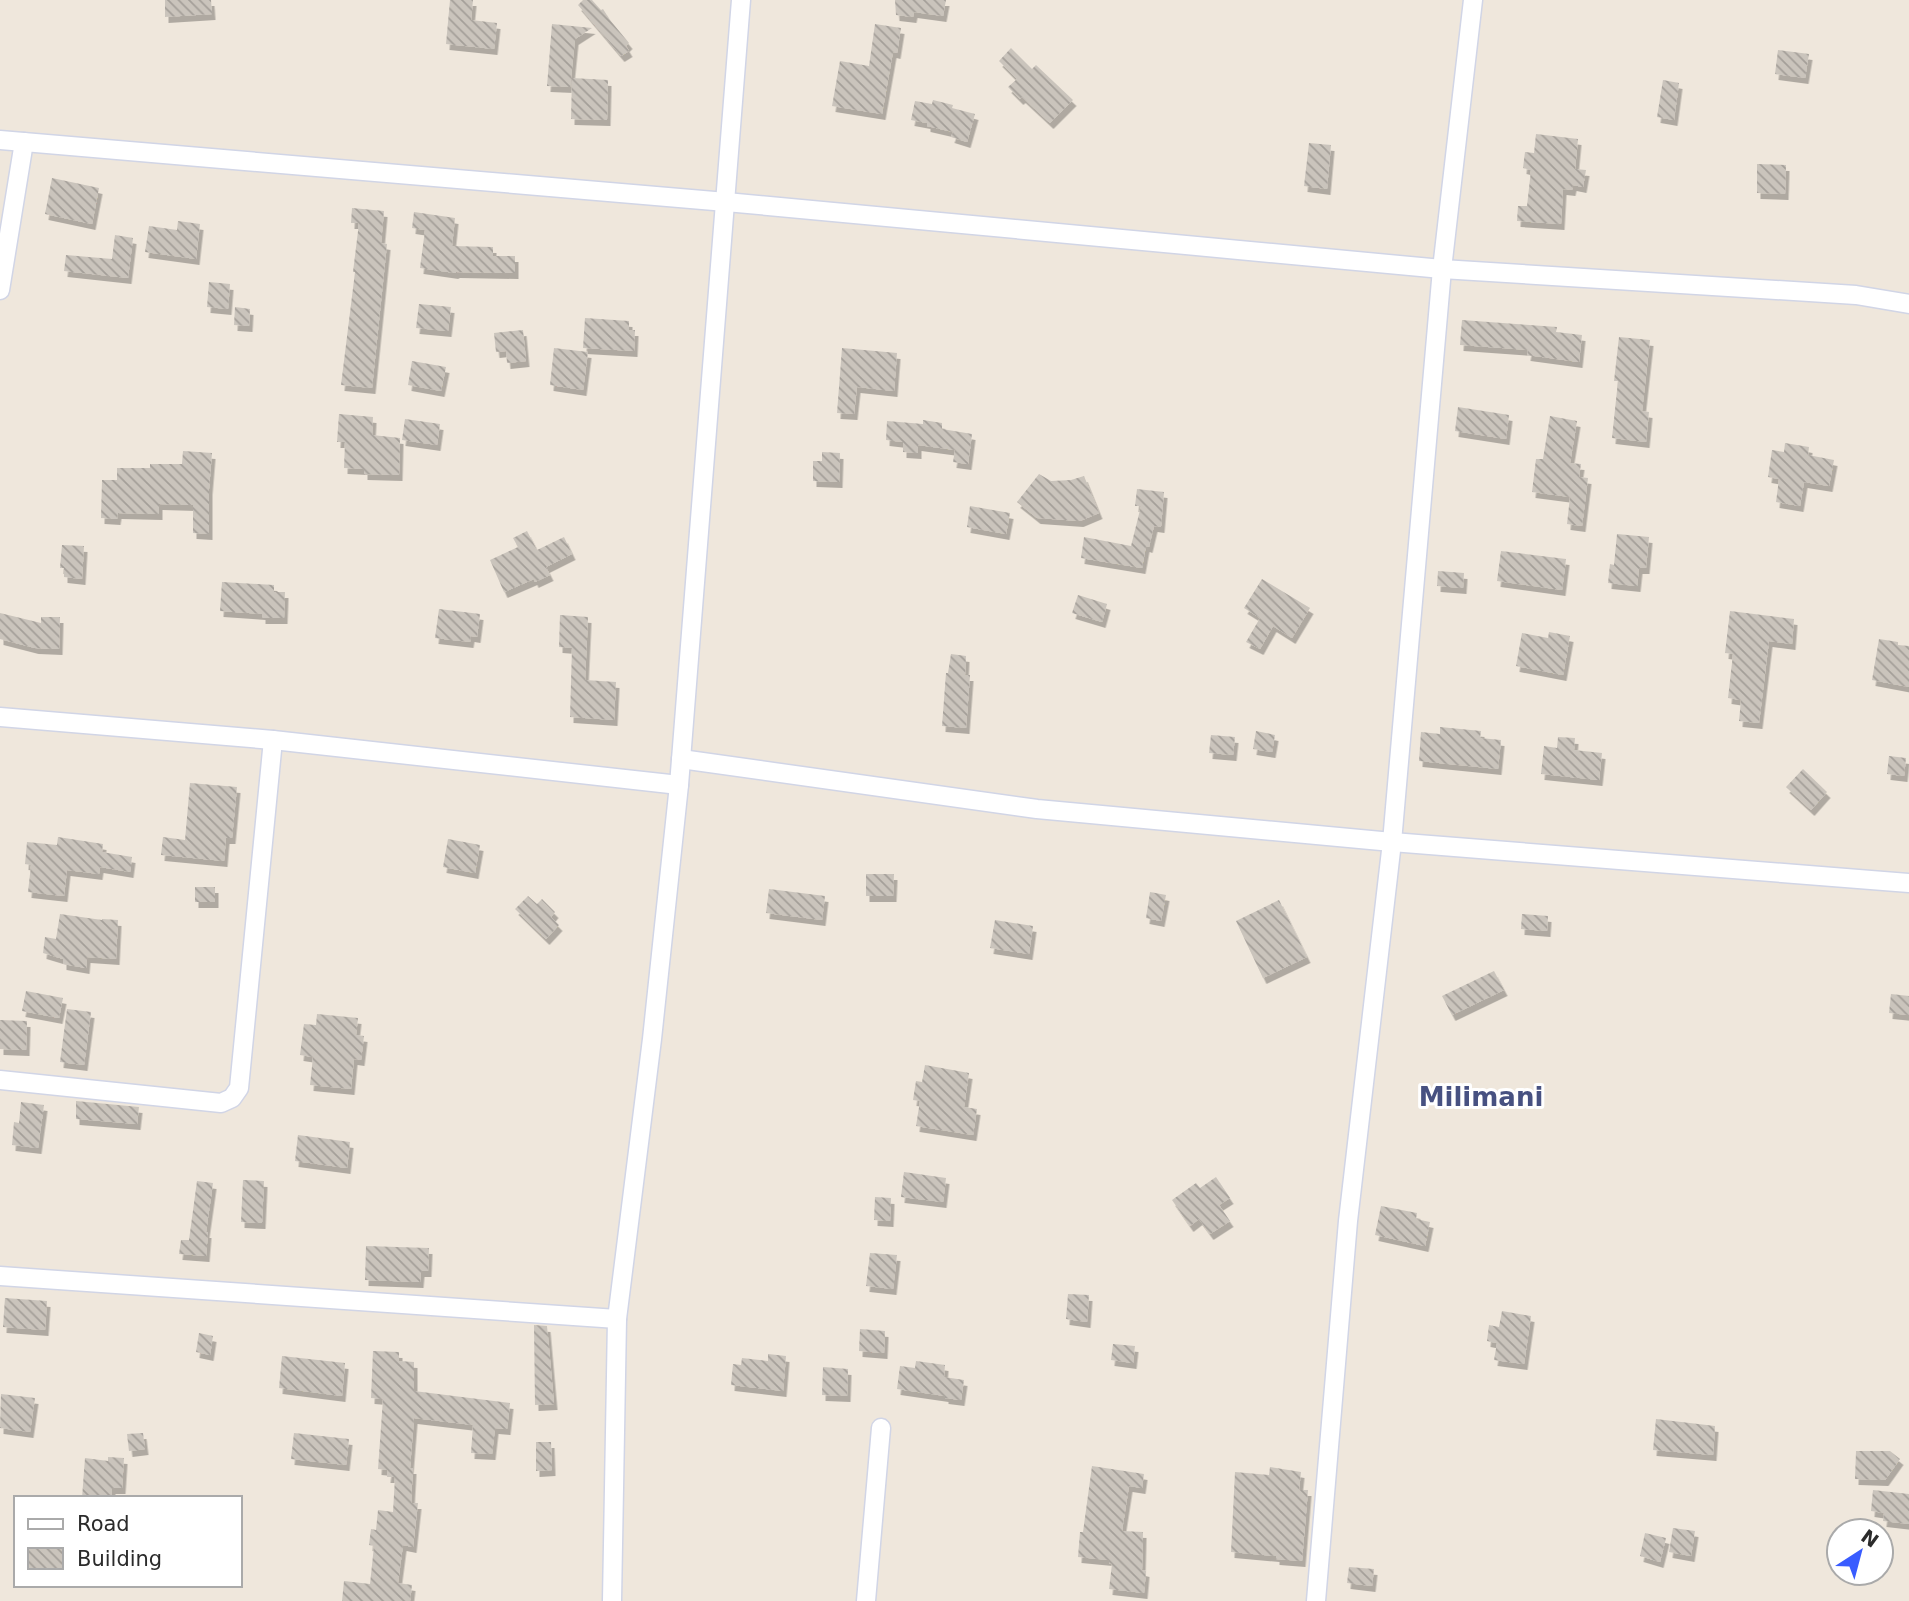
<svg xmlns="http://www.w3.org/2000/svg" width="1909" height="1601" font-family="'DejaVu Sans',sans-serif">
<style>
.building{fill:url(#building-back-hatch);filter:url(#shadow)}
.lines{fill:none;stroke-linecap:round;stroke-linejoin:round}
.minor-casing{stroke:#d1d5e6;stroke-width:21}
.minor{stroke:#fff;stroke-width:18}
.labels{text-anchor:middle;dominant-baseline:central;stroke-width:6;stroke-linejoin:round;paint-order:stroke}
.district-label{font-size:26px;font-weight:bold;fill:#475181;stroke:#fff}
</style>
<defs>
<pattern id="building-back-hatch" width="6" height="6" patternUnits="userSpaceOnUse" patternTransform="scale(1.75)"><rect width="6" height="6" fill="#cac4bc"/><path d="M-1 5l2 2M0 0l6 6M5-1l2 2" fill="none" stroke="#a49f99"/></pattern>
<filter id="shadow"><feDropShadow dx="3.5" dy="6" stdDeviation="0" flood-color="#0004"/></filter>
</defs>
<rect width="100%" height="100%" fill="#efe7dc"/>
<g class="building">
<path d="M 165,0 L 211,0 L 212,14 L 165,17 Z"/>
<path d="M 450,0 L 473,0 L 471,20 L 497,23 L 494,49 L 446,44 Z"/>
<path d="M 583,0 L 592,0 L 601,10 L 603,9 L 610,20 L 629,43 L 626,46 L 629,51 L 621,56 L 578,5 Z"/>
<path d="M 895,0 L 946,0 L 943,16 L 914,12 L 913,17 L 896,15 Z"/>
<path d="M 552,24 L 592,28 L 575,39 L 570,87 L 547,86 Z"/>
<path d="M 875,24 L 901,28 L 897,53 L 893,52 L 882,114 L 832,106 L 840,61 L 869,66 Z"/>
<path d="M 1011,48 L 1032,69 L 1036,65 L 1073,100 L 1050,123 L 1022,97 L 1020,99 L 1008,87 L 1017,79 L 999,61 Z"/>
<path d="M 1778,50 L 1809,54 L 1805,78 L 1775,74 Z"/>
<path d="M 572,78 L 608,80 L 607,120 L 571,119 Z"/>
<path d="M 1663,80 L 1679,83 L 1674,120 L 1657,117 Z"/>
<path d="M 933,100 L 953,105 L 952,108 L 975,114 L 967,142 L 951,137 L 953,132 L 927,126 L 927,123 L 911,120 L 915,101 L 932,104 Z"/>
<path d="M 1536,134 L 1578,139 L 1575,169 L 1586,170 L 1583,187 L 1573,185 L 1572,190 L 1563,189 L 1561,224 L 1517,221 L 1518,206 L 1527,206 L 1531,170 L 1523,168 L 1525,152 L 1534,153 Z"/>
<path d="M 1309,143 L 1331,145 L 1327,189 L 1304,186 Z"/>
<path d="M 1757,164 L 1786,165 L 1785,194 L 1757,193 Z"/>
<path d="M 52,178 L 99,188 L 92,224 L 45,214 Z"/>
<path d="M 352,208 L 384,211 L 381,243 L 387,244 L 372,388 L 341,385 L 355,272 L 353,272 L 359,223 L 351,223 Z"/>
<path d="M 414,212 L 455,218 L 452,246 L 493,247 L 493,256 L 515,256 L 515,273 L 456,272 L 455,273 L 420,268 L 425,230 L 412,228 Z"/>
<path d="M 178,221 L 200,224 L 196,259 L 145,252 L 149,226 L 177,230 Z"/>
<path d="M 115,235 L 133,238 L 128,278 L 64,271 L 66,255 L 112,259 Z"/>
<path d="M 209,282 L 230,284 L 228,309 L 207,307 Z"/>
<path d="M 419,304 L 451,307 L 448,331 L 416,328 Z"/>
<path d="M 235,307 L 250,309 L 249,326 L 234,325 Z"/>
<path d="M 585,318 L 629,321 L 629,330 L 635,330 L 634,351 L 583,348 Z"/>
<path d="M 1462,320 L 1557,327 L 1556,332 L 1582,335 L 1579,362 L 1527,355 L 1528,350 L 1460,345 Z"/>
<path d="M 523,330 L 526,361 L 507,363 L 506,351 L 496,352 L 494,333 Z"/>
<path d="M 1619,337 L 1650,340 L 1642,411 L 1649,412 L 1646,442 L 1612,438 L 1618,381 L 1614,381 Z"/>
<path d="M 554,348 L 588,352 L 583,390 L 550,385 Z"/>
<path d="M 842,348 L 897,353 L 894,391 L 857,387 L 854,414 L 837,413 Z"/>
<path d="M 412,361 L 446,367 L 441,391 L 408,385 Z"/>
<path d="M 1458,407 L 1509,415 L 1506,439 L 1455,431 Z"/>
<path d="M 339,414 L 373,417 L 372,435 L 400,438 L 399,475 L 364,474 L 364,469 L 344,468 L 345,442 L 337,442 Z"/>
<path d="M 1550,416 L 1577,421 L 1570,463 L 1581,464 L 1579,477 L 1588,478 L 1582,526 L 1567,524 L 1570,497 L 1532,492 L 1536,459 L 1543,459 Z"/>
<path d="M 405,419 L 440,424 L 437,445 L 402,440 Z"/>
<path d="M 923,420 L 942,423 L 942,429 L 972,434 L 968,464 L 953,462 L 955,450 L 918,445 L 918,453 L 903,452 L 903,442 L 886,440 L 887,421 L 923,424 Z"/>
<path d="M 1785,443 L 1809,447 L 1808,455 L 1834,460 L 1829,486 L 1804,482 L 1800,506 L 1776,502 L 1779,479 L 1768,477 L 1772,450 L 1784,452 Z"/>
<path d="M 183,451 L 212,453 L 209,489 L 209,534 L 193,533 L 193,505 L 159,504 L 159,514 L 118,513 L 117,519 L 101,518 L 102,480 L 117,480 L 117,468 L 150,468 L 150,464 L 182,464 Z"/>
<path d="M 822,452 L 840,453 L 839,482 L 813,481 L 813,461 L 822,461 Z"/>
<path d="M 1039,474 L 1051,481 L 1071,480 L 1084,476 L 1099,513 L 1080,521 L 1037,518 L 1017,502 Z"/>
<path d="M 1137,489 L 1164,492 L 1161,527 L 1154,526 L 1149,547 L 1146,546 L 1142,568 L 1081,558 L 1084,537 L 1131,546 L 1141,506 L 1135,506 Z"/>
<path d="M 970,506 L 1010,513 L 1006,534 L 967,527 Z"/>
<path d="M 527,531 L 537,550 L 564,537 L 572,554 L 546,567 L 550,575 L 535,582 L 534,579 L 504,592 L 490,560 L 518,547 L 513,538 Z"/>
<path d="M 1617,534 L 1649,537 L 1646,568 L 1639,568 L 1637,586 L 1608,583 L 1610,564 L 1614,565 Z"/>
<path d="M 62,545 L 84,546 L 82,579 L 64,577 L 64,568 L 60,568 Z"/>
<path d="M 1501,551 L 1566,559 L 1562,590 L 1497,581 Z"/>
<path d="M 1438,571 L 1464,573 L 1463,588 L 1437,586 Z"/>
<path d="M 1262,579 L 1310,608 L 1292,638 L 1273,626 L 1260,649 L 1246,642 L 1260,618 L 1244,608 Z"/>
<path d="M 222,582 L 274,585 L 274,592 L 285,592 L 284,618 L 262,618 L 262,614 L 220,611 Z"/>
<path d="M 1078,595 L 1107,604 L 1102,622 L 1072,613 Z"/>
<path d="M 439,609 L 480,614 L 477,637 L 471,636 L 470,642 L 435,638 Z"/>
<path d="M 1730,611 L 1794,619 L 1792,644 L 1769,641 L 1759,723 L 1739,721 L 1741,700 L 1728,698 L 1733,654 L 1725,653 Z"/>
<path d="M 0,613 L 41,623 L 41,617 L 60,617 L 59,649 L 35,648 L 0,639 Z"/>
<path d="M 560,615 L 588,617 L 585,680 L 616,682 L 614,720 L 570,717 L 572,648 L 559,647 Z"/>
<path d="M 1549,632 L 1570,636 L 1563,675 L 1516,666 L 1522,633 L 1548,638 Z"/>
<path d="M 1879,639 L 1898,642 L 1898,645 L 1909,646 L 1909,687 L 1872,680 Z"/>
<path d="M 951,654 L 966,656 L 965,675 L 970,675 L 966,728 L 942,726 L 946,673 L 948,673 Z"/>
<path d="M 1440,727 L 1481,731 L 1480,738 L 1501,740 L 1498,769 L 1419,761 L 1421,732 L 1440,734 Z"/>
<path d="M 1256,731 L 1275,735 L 1272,752 L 1253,749 Z"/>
<path d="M 1211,735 L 1235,737 L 1233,755 L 1209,753 Z"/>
<path d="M 1558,737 L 1575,738 L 1574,750 L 1602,753 L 1599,780 L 1541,774 L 1544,746 L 1557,748 Z"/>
<path d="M 1889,756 L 1906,758 L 1904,776 L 1887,774 Z"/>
<path d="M 1803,769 L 1827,792 L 1811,810 L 1786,787 Z"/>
<path d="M 190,783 L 237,787 L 232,838 L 226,838 L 224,861 L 161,855 L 163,837 L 185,840 Z"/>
<path d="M 58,837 L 103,844 L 102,852 L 132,857 L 130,872 L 100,867 L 99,874 L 67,870 L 64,896 L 28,892 L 31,865 L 25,864 L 27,842 L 57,845 Z"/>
<path d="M 448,839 L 480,845 L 475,873 L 443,867 Z"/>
<path d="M 866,874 L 894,874 L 893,896 L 866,896 Z"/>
<rect x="195" y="887" width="20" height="15"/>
<path d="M 769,889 L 825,896 L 822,920 L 766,913 Z"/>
<path d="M 1150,892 L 1166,895 L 1161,921 L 1146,918 Z"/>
<path d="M 528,896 L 537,904 L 542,899 L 555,912 L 551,917 L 559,925 L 546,939 L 515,909 Z"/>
<path d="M 1279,900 L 1307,957 L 1263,978 L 1236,921 Z"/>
<path d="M 60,914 L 102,920 L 102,919 L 118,920 L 116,959 L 87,957 L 86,968 L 63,964 L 63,959 L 43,953 L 45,937 L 56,939 Z"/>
<path d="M 1522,914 L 1548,916 L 1547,931 L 1521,929 Z"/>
<path d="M 995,920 L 1033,926 L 1029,954 L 990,948 Z"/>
<path d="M 1494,971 L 1504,990 L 1452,1015 L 1442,996 Z"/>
<path d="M 26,991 L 63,998 L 59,1018 L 22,1011 Z"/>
<path d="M 1891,994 L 1909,996 L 1909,1015 L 1889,1013 Z"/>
<path d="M 67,1009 L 91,1012 L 84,1065 L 60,1062 Z"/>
<path d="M 317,1014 L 358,1018 L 356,1035 L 364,1036 L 361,1060 L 354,1059 L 351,1089 L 310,1085 L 313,1057 L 300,1055 L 304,1024 L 316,1025 Z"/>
<path d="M 0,1020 L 27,1021 L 26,1050 L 0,1049 Z"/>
<path d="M 925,1065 L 969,1073 L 964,1107 L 977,1109 L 973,1135 L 916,1126 L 920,1101 L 913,1100 L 916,1081 L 922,1082 Z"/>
<path d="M 76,1101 L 139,1107 L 137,1124 L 76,1119 Z"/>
<path d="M 21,1102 L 44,1105 L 38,1148 L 12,1145 L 14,1122 L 19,1123 Z"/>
<path d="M 298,1135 L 350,1142 L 347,1168 L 295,1161 Z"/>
<path d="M 904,1172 L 946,1178 L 943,1202 L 901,1197 Z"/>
<path d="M 1216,1177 L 1230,1198 L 1219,1205 L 1230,1221 L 1210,1234 L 1199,1219 L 1190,1226 L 1172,1200 L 1196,1183 L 1200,1188 Z"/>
<path d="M 243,1180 L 264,1181 L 262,1223 L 241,1222 Z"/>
<path d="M 197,1181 L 213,1183 L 206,1232 L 208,1232 L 206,1256 L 179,1254 L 181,1240 L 189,1240 Z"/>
<path d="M 875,1197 L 891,1198 L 890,1221 L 874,1220 Z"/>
<path d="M 1381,1206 L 1417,1213 L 1416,1219 L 1430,1222 L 1425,1246 L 1375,1235 Z"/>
<path d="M 366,1246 L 429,1248 L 428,1271 L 421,1271 L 420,1282 L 365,1280 Z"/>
<path d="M 870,1253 L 897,1255 L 893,1289 L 866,1286 Z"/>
<path d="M 1068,1294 L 1089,1295 L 1087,1322 L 1066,1319 Z"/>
<path d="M 5,1298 L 47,1301 L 45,1330 L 3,1327 Z"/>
<path d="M 1502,1311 L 1531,1316 L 1524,1364 L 1494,1360 L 1497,1343 L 1487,1341 L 1489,1325 L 1499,1327 Z"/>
<path d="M 534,1325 L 547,1326 L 554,1404 L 535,1405 Z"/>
<path d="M 860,1329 L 885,1331 L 884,1353 L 859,1351 Z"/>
<path d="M 199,1333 L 213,1336 L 210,1355 L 196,1352 Z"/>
<path d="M 1113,1344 L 1135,1346 L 1133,1363 L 1111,1360 Z"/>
<path d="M 373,1351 L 399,1352 L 399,1361 L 414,1362 L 414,1391 L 510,1403 L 507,1429 L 495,1428 L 492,1454 L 471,1453 L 473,1425 L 414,1418 L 410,1468 L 413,1468 L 411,1503 L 418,1503 L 413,1547 L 403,1545 L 398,1583 L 412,1585 L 410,1601 L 342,1601 L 344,1581 L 370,1584 L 374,1546 L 369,1545 L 371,1529 L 376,1530 L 378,1510 L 393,1512 L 395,1477 L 387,1477 L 388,1470 L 378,1469 L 383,1399 L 371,1398 Z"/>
<path d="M 768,1354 L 786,1356 L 783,1391 L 731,1385 L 733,1364 L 741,1365 L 742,1358 L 768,1361 Z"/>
<path d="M 282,1356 L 345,1363 L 342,1396 L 279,1388 Z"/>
<path d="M 916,1361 L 945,1365 L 944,1377 L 964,1380 L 961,1400 L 945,1398 L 945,1396 L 897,1389 L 900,1366 L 915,1368 Z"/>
<path d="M 823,1367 L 848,1369 L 847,1396 L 822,1395 Z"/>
<path d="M 1,1394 L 35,1398 L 30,1432 L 0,1428 Z"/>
<path d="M 1656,1419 L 1715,1426 L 1713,1455 L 1653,1450 Z"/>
<path d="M 143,1433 L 145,1449 L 129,1451 L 127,1434 Z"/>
<path d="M 294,1433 L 349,1439 L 346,1465 L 291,1459 Z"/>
<path d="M 536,1442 L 551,1442 L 552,1470 L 536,1471 Z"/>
<path d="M 1856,1451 L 1890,1451 L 1900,1459 L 1885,1480 L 1855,1479 Z"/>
<path d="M 108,1457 L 124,1458 L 122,1488 L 112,1488 L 111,1498 L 82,1498 L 85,1458 L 108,1461 Z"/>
<path d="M 1092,1466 L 1144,1474 L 1142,1488 L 1129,1486 L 1122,1531 L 1143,1532 L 1142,1570 L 1146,1571 L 1144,1593 L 1109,1589 L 1112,1564 L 1109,1563 L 1109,1560 L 1078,1557 L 1080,1532 L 1083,1532 Z"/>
<path d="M 1270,1467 L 1301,1472 L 1299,1490 L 1308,1490 L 1302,1561 L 1276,1559 L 1276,1556 L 1231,1552 L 1235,1472 L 1269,1475 Z"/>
<path d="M 1873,1490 L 1909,1494 L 1909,1524 L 1883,1521 L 1884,1513 L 1871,1511 Z"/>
<path d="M 1673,1528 L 1695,1531 L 1691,1556 L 1669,1552 Z"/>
<path d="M 1645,1533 L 1666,1538 L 1660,1562 L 1640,1556 Z"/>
<path d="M 1349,1567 L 1374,1569 L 1372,1586 L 1347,1583 Z"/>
</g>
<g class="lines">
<defs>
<g id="minor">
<path d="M 0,140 L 726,202 L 1442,269 L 1856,295 L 1909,304"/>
<path d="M 0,290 L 24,142"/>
<path d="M 0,717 L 273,740 L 679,785"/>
<path d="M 681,759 L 1037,809 L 1392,842 L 1909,883"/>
<path d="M 0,1080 L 221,1103 L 232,1098 L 239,1088 L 273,740"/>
<path d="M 0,1276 L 617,1319"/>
<path d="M 612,1601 L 617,1319 L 652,1039 L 679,785 L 741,0"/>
<path d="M 866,1601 L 881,1428"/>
<path d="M 1316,1601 L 1348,1221 L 1392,842 L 1442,269 L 1473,0"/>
</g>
</defs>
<use href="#minor" class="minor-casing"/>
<use href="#minor" class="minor"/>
</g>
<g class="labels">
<g class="district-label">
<text x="1481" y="1097">Milimani</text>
</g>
</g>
<rect x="14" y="1496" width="228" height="91" fill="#ffffff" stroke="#aaaaaa" stroke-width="2"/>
<rect x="28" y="1519" width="35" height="10" fill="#ffffff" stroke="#aaaaaa" stroke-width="2"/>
<text x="77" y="1531" font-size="21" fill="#2b2b2b">Road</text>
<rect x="28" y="1548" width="35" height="21" fill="url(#building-back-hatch)" stroke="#aaaaaa" stroke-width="2"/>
<text x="77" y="1566" font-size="21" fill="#2b2b2b">Building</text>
<g transform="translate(1860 1552) rotate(36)"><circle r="33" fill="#ffffff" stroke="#aaaaaa" stroke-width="2"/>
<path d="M0-5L12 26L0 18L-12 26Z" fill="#395cff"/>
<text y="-10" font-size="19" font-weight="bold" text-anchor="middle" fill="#2b2b2b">N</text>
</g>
</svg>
